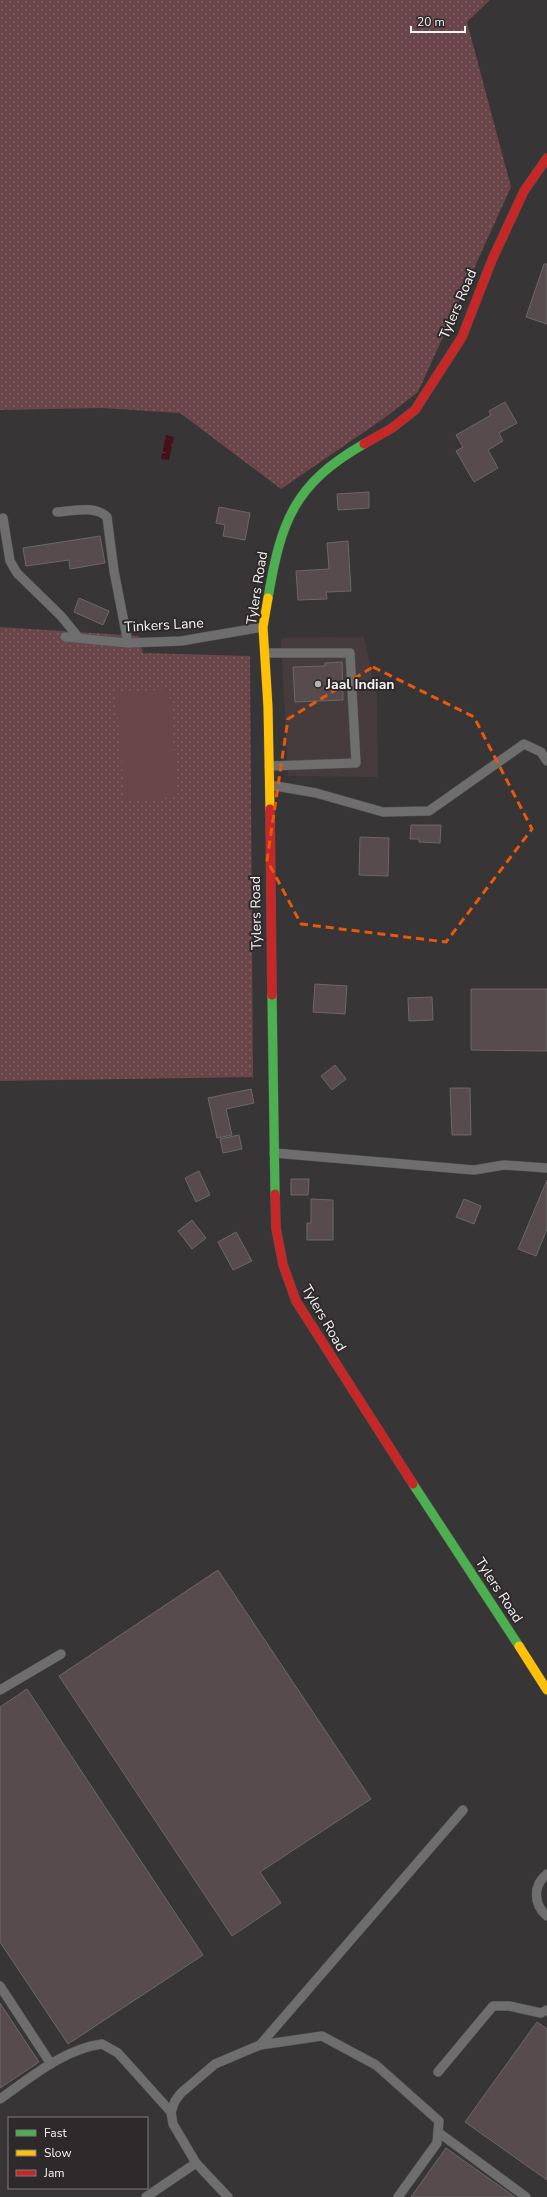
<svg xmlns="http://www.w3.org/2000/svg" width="547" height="2197" font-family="'Nunito Sans',sans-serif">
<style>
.built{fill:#463c3d}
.grass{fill:url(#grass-dots)}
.park{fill:#6a4549}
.water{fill:url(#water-ripples)}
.building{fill:#584b4d;stroke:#6a6868}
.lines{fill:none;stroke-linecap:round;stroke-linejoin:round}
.lane-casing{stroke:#535151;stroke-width:10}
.fast-casing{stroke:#535151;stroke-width:10}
.slow-casing{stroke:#535151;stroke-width:10}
.jam-casing{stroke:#535151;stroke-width:10}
.lane{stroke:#6f6e6e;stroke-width:9}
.fast{stroke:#4caf50;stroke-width:9}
.slow{stroke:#ffc107;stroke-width:9}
.jam{stroke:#c62828;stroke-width:9}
.marked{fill:none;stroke:#e8590c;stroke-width:3;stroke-dasharray:8 5;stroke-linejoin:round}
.poi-dot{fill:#b4b1b2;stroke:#2e2a2b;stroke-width:1.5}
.labels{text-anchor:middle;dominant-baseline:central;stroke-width:4;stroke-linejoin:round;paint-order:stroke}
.street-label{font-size:14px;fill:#f7f4f4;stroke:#2e2a2b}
.poi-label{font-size:14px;font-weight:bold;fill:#f7f4f4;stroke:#2e2a2b;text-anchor:start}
</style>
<defs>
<pattern id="grass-dots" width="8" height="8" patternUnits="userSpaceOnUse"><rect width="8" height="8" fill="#6a4549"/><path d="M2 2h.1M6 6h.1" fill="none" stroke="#806064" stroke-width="1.8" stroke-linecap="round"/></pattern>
<pattern id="water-ripples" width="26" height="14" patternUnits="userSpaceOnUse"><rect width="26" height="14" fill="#43101b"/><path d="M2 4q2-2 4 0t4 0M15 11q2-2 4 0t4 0" fill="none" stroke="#5f333d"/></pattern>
</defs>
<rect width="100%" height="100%" fill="#383536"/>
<path class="built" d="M 364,637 L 377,699 L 378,777 L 288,776 L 281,638 Z"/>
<g class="grass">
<path d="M 0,0 L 490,0 L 467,22 L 511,187 L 418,392 L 383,419 L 281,489 L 180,413 L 103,408 L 0,410 Z"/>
<path d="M 0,627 L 139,636 L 143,653 L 250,656 L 253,1077 L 0,1081 Z"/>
</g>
<path class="park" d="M 169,689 L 178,797 L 125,801 L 116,693 Z"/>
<path class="water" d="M 166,435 L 174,437 L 169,460 L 161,459 Z"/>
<g class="building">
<path d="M 544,264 L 547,264 L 547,324 L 526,317 Z"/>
<path d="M 505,402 L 517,423 L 499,433 L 503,441 L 488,450 L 498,468 L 474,482 L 456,451 L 463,447 L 456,435 L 491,415 L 489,411 Z"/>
<path d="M 369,492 L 369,508 L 338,510 L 337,494 Z"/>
<path d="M 219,507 L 250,513 L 245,540 L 223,536 L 225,525 L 216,523 Z"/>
<path d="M 100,536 L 105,563 L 70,569 L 69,560 L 26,566 L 23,548 Z"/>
<path d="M 348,541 L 351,591 L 326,592 L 327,599 L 298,600 L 296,571 L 329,569 L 327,543 Z"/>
<path d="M 79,598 L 109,611 L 103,625 L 74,612 Z"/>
<path d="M 342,662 L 343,700 L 295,702 L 293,667 L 325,666 L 325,663 Z"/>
<path d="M 411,825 L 441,825 L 440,843 L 419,842 L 419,839 L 410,839 Z"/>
<path d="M 360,837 L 389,838 L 388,876 L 359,875 Z"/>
<path d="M 315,984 L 347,986 L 345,1014 L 313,1012 Z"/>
<path d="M 471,989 L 547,989 L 547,1051 L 471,1050 Z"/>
<path d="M 432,997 L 433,1020 L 409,1021 L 408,998 Z"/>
<path d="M 335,1065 L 346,1079 L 332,1090 L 321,1076 Z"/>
<path d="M 450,1088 L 470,1088 L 471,1135 L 452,1135 Z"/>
<path d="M 251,1089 L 254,1103 L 226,1109 L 232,1135 L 217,1138 L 208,1098 Z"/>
<path d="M 239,1135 L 242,1149 L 223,1153 L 220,1139 Z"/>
<path d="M 199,1171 L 210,1195 L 196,1202 L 185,1178 Z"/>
<path d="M 291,1179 L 309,1179 L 308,1195 L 291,1195 Z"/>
<path d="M 547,1180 L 547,1229 L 536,1256 L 518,1249 Z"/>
<path d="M 311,1199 L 333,1200 L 333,1240 L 307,1240 L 307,1223 L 311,1223 Z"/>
<path d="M 464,1199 L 481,1206 L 474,1224 L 456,1217 Z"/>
<path d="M 192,1220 L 206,1238 L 192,1249 L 178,1231 Z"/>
<path d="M 236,1232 L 252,1261 L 233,1270 L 218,1242 Z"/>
<path d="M 218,1570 L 371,1799 L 260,1872 L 281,1903 L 232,1936 L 59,1676 Z"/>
<path d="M 27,1689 L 203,1955 L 68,2044 L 0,1942 L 0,1707 Z"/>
<path d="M 0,2003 L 39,2062 L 0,2088 Z"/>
<path d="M 537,2022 L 547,2029 L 547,2180 L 465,2122 Z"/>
<path d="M 446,2148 L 515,2197 L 411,2197 Z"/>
</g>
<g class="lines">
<defs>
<g id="lane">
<path d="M 57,512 C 73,511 95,505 107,517 L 114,571 L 128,643"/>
<path d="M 3,518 L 10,561 L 17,573 L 61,616 L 79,638"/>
<path d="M 65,637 L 128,643 L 181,641 L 263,627"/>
<path d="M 265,653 L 350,653 L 356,763 L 269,766"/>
<path d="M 270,785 L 316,793 L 383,812 L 429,811 L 524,744 L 541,752 L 547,761"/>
<path d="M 274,1153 L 474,1170 L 504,1165 L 547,1168"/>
<path d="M 0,1690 L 61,1654"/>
<path d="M 547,1874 C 533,1885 533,1904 547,1916"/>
<path d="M 0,1986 L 51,2064"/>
<path d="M 260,2045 L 463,1810"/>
<path d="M 438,2072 L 493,2006 L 509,2006 L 541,2013 L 547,2010"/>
<path d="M 0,2099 C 30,2078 64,2049 102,2044 L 118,2053 L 171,2112"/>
<path d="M 438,2132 L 526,2197"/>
<path d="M 146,2197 L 196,2163"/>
<path d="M 228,2197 L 196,2163 L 173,2124 L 171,2112 L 175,2101 L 181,2093 L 215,2064 L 260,2045 L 322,2036 L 376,2065 L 439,2121 L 437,2143 L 398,2197"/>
</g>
<g id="fast">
<path d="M 268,598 C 281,521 294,484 364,444"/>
<path d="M 272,995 L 275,1194"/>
<path d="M 413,1484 L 519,1646"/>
</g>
<g id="slow">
<path d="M 268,598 L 263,627 L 268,707 L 270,809"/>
<path d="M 519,1646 L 547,1690"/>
</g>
<g id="jam">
<path d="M 364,444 L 392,428 L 415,410 L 462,337 L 492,260 L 524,191 L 547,158"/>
<path d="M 270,809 L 272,995"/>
<path d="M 275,1194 L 276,1228 L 283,1265 L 296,1301 L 413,1484"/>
</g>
</defs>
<use href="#lane" class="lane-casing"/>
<use href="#fast" class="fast-casing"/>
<use href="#slow" class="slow-casing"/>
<use href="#jam" class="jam-casing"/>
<use href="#lane" class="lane"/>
<use href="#fast" class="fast"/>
<use href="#slow" class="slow"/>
<use href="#jam" class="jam"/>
</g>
<path class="marked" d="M 373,667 L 474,717 L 532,829 L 446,942 L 301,924 L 267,860 L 288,719 Z"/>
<circle class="poi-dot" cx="318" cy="684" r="4"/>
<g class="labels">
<g class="street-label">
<text transform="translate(458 304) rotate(-67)">Tylers Road</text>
<text transform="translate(257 588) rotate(-81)">Tylers Road</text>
<text transform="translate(164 625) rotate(-3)">Tinkers Lane</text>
<text transform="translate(256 913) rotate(-91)">Tylers Road</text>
<text transform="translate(324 1318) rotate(60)">Tylers Road</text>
<text transform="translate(499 1590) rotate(57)">Tylers Road</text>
</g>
<g class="poi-label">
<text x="326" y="684">Jaal Indian</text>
</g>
</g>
<rect x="8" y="2117" width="140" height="72" fill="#2e2a2b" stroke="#7e7b7b"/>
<rect x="16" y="2130" width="20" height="6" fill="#4caf50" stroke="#7e7b7b"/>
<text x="44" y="2137" font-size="12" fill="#f7f4f4">Fast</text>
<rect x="16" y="2150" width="20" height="6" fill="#ffc107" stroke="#7e7b7b"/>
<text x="44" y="2157" font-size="12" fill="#f7f4f4">Slow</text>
<rect x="16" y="2170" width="20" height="6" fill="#c62828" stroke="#7e7b7b"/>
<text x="44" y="2177" font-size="12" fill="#f7f4f4">Jam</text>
<path d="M411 26v6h54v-6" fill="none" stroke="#f7f4f4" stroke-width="2"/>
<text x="417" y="26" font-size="12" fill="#f7f4f4" stroke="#2e2a2b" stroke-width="3" paint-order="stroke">20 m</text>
</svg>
